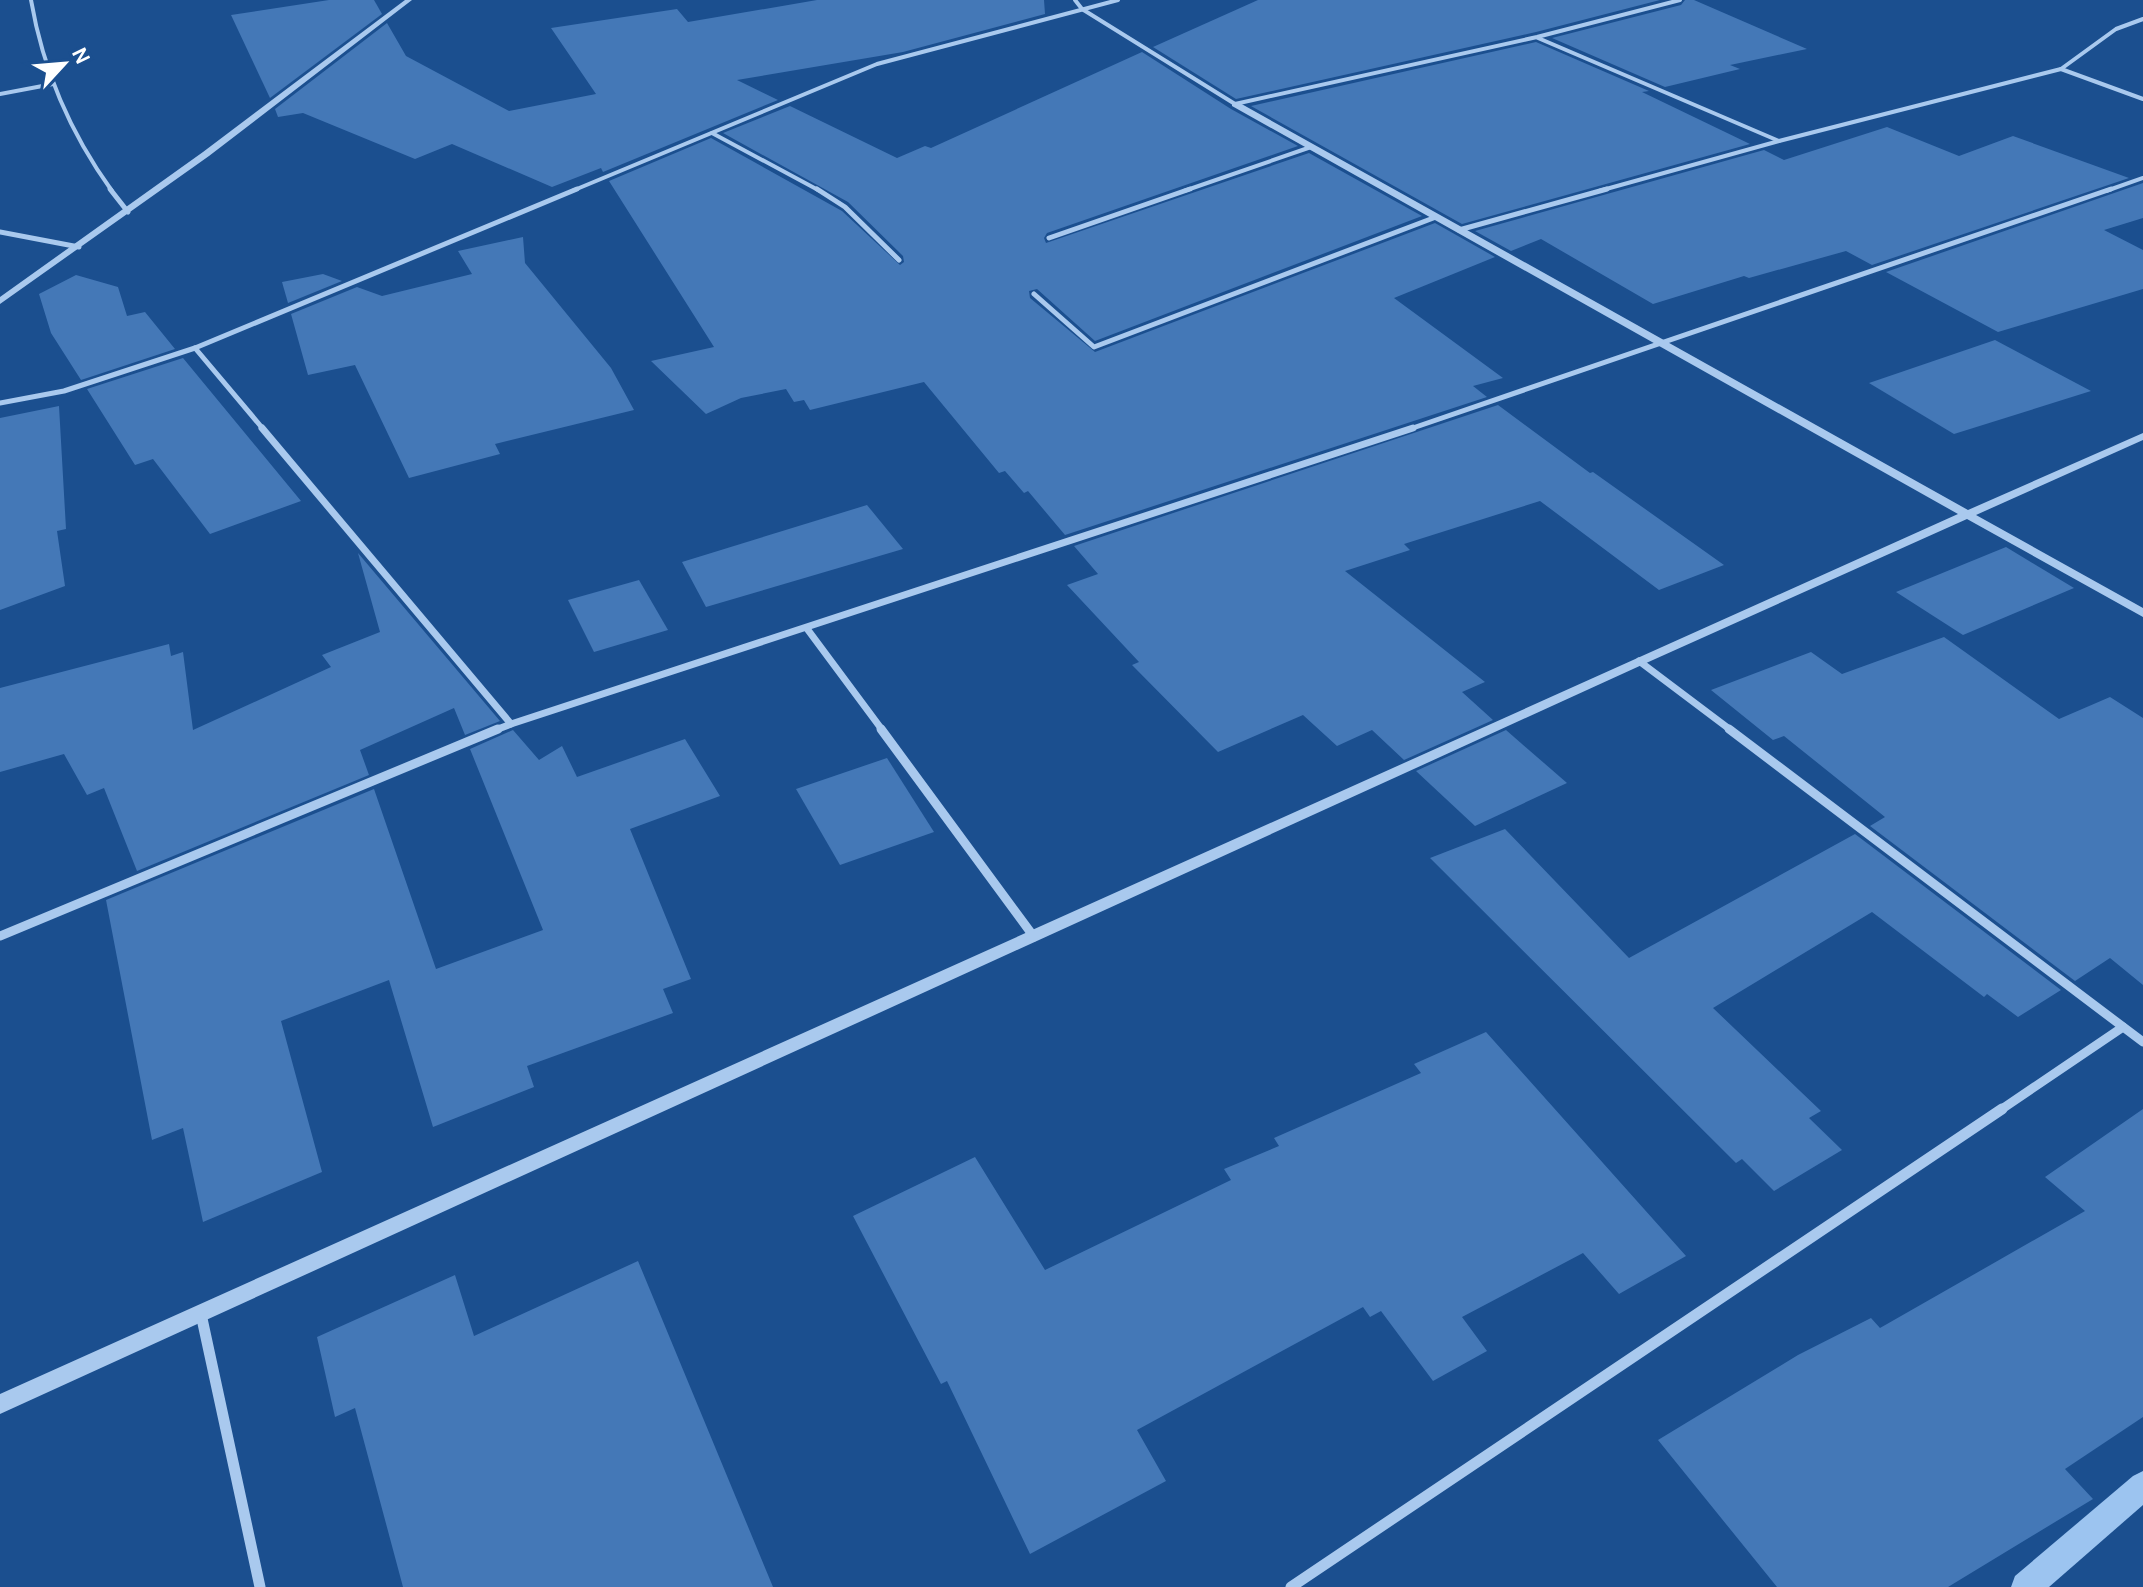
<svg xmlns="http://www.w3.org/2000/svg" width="2143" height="1587" font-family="Karla,sans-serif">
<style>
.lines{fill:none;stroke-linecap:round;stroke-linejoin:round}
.stream{fill:#9cc4f0;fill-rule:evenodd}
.building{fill:#4478b7}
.minor-far4{stroke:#a9c9ee;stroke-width:4}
.minor-far3{stroke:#a9c9ee;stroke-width:5}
.minor-far2{stroke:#a9c9ee;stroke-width:7}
.minor-far1{stroke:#a9c9ee;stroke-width:9}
.minor{stroke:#a9c9ee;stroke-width:11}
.tertiary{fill:#a9c9ee;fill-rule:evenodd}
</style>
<rect width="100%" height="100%" fill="#1b4f8f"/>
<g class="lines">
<path class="stream" d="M 2143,1471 L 2143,1505 L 2049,1587 L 2011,1587 L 2015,1576 L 2133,1476 Z"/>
</g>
<g class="building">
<path d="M 329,0 L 374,0 L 382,14 L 270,98 L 231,15 Z"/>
<path d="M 817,0 L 1044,0 L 1045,14 L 903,52 L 737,80 L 778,100 L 603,172 L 601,168 L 552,187 L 452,144 L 415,159 L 303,113 L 278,117 L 275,109 L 387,23 L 406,56 L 509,111 L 596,94 L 551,28 L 677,9 L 688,22 Z"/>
<path d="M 1258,0 L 1660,0 L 1536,32 L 1236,99 L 1153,47 Z"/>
<path d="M 1685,0 L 1694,0 L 1807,49 L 1730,65 L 1740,69 L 1665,87 L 1552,38 L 1681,5 Z"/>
<path d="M 1536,42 L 1649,91 L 1642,92 L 1750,144 L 1462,224 L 1251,106 Z"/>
<path d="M 1142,52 L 1231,109 L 1298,146 L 1047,233 L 1044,238 L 1046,243 L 1309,153 L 1422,216 L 1095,341 L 1037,289 L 1029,291 L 1030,298 L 1095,352 L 1435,223 L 1495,257 L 1394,298 L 1503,378 L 1473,386 L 1487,397 L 1065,535 L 1028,491 L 1024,493 L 1005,471 L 999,473 L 924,382 L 810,410 L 804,400 L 794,402 L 786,389 L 741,398 L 706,414 L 651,361 L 714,347 L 609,181 L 711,138 L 842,211 L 900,265 L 904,262 L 903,256 L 848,202 L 723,133 L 790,106 L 897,158 L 925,146 L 931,148 Z"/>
<path d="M 1887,127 L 1959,156 L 2013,136 L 2129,178 L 1872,265 L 1846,251 L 1749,278 L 1744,276 L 1653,304 L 1541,239 L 1511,251 L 1475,231 L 1764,150 L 1784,160 Z"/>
<path d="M 2143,183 L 2143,218 L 2104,230 L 2143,250 L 2143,289 L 1998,332 L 1886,272 Z"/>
<path d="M 523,237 L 525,263 L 611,368 L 634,410 L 495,444 L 500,454 L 409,478 L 355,365 L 308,375 L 291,314 L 357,287 L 382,296 L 472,274 L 458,251 Z"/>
<path d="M 323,274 L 342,281 L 288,303 L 282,282 Z"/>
<path d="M 76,275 L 118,287 L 127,316 L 145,312 L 175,349 L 81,380 L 51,333 L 39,294 Z"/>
<path d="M 1995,340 L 2091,391 L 1954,434 L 1869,383 Z"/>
<path d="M 183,358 L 301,501 L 210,534 L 153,459 L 135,465 L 87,389 Z"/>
<path d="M 1498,405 L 1590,473 L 1593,472 L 1724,565 L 1659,590 L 1540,501 L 1404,544 L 1410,550 L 1345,571 L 1485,682 L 1462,692 L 1493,720 L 1404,760 L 1372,730 L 1337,746 L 1303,715 L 1218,752 L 1132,665 L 1139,662 L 1067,585 L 1098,574 L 1074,546 Z"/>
<path d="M 59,406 L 66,529 L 57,531 L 65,586 L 0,610 L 0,418 Z"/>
<path d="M 867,505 L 903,549 L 706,607 L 682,562 Z"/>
<path d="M 2006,547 L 2074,588 L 1963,635 L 1896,592 Z"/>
<path d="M 358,553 L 500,721 L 465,735 L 454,708 L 360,750 L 369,775 L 137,871 L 104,788 L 87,795 L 64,754 L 0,772 L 0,688 L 169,644 L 171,656 L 183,652 L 193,730 L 331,667 L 322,655 L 380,632 Z"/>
<path d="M 639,580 L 668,630 L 594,652 L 568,600 Z"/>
<path d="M 1944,637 L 2059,719 L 2110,697 L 2143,718 L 2143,985 L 2110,958 L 2075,981 L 1870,826 L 1885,817 L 1784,736 L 1773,740 L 1711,690 L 1811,652 L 1842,674 Z"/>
<path d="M 513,730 L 539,760 L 562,746 L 577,777 L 685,739 L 720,796 L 630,829 L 691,979 L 663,989 L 673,1013 L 527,1066 L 534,1087 L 433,1127 L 389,980 L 281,1021 L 322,1172 L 203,1222 L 183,1128 L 152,1140 L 106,900 L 374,789 L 436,969 L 543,930 L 470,749 Z"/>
<path d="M 1506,730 L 1567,783 L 1475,826 L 1416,771 Z"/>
<path d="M 887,758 L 934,832 L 840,865 L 796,789 Z"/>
<path d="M 1505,829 L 1629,958 L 1855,834 L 2061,990 L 2018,1017 L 1987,994 L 1984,997 L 1872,912 L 1713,1008 L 1821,1111 L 1809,1118 L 1842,1150 L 1774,1191 L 1742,1159 L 1736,1163 L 1430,858 Z"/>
<path d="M 1486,1032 L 1686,1256 L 1619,1294 L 1583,1253 L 1462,1317 L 1487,1351 L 1433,1381 L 1381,1311 L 1370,1317 L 1363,1307 L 1137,1430 L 1166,1481 L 1030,1554 L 947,1381 L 941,1384 L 853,1216 L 975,1157 L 1045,1270 L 1231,1180 L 1224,1169 L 1279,1146 L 1274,1138 L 1421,1073 L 1414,1064 Z"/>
<path d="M 2143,1109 L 2143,1417 L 2065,1469 L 2093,1499 L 1948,1587 L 1777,1587 L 1658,1440 L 1798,1355 L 1871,1318 L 1880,1328 L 2085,1211 L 2045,1177 Z"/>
<path d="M 638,1261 L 773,1587 L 403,1587 L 355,1408 L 335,1417 L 317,1337 L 455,1275 L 474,1336 Z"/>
</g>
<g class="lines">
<g class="minor-far4">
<path d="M 31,0 C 43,70 70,133 112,191"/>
<path d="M 1075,0 L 1082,9 L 1235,104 L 1537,37 L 1680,0"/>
<path d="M 1538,38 L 1779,141"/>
<path d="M 2061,69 L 2143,99"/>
<path d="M 0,94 L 53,84"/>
<path d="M 712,133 L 820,191"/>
<path d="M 572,191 L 877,64 L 1118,0"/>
<path d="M 1184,191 L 1311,147"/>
<path d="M 1599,191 L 1779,141 L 2061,69 L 2116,29 L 2143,19"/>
<path d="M 2106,191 L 2143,178"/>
</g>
<g class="minor-far3">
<path d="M 110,189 L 128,212"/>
<path d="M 817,189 L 845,207 L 899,260"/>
<path d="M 1459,230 L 1607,189"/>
<path d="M 0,232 L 79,247"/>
<path d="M 1049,238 L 1190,189"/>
<path d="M 1034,294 L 1094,347 L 1436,217"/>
<path d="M 195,348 L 264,430"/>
<path d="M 0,403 L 64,391 L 195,348 L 577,189"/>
<path d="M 1407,430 L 2111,189"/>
</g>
<g class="minor-far2">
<path d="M 262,428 L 511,724 L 493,731"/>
<path d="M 808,630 L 883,731"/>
<path d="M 1639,661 L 1732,731"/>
<path d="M 511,724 L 1413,428"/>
</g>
<g class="minor-far1">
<path d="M 881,729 L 1034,937"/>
<path d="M 1729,729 L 2143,1042"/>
<path d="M 0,936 L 498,729"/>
<path d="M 1999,1111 L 2123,1027"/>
</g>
<g class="minor">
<path d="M 201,1314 L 260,1587"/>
<path d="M 1291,1587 L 2002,1109"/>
</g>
<g class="tertiary">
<path d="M 405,0 L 412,0 L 209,156 L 0,304 L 0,297 L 203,152 Z"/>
<path d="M 1232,102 L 1238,102 L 1968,510 L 2143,433 L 2143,440 L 1976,515 L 2143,608 L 2143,617 L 1967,519 L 1644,664 L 0,1414 L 0,1394 L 1958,514 L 1232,106 Z"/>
</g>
</g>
<g transform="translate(64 64) rotate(64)" stroke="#1b4f8f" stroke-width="6" paint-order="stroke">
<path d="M0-6L14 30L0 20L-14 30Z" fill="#ffffff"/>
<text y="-12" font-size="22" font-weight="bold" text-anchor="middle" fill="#ffffff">N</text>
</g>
</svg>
